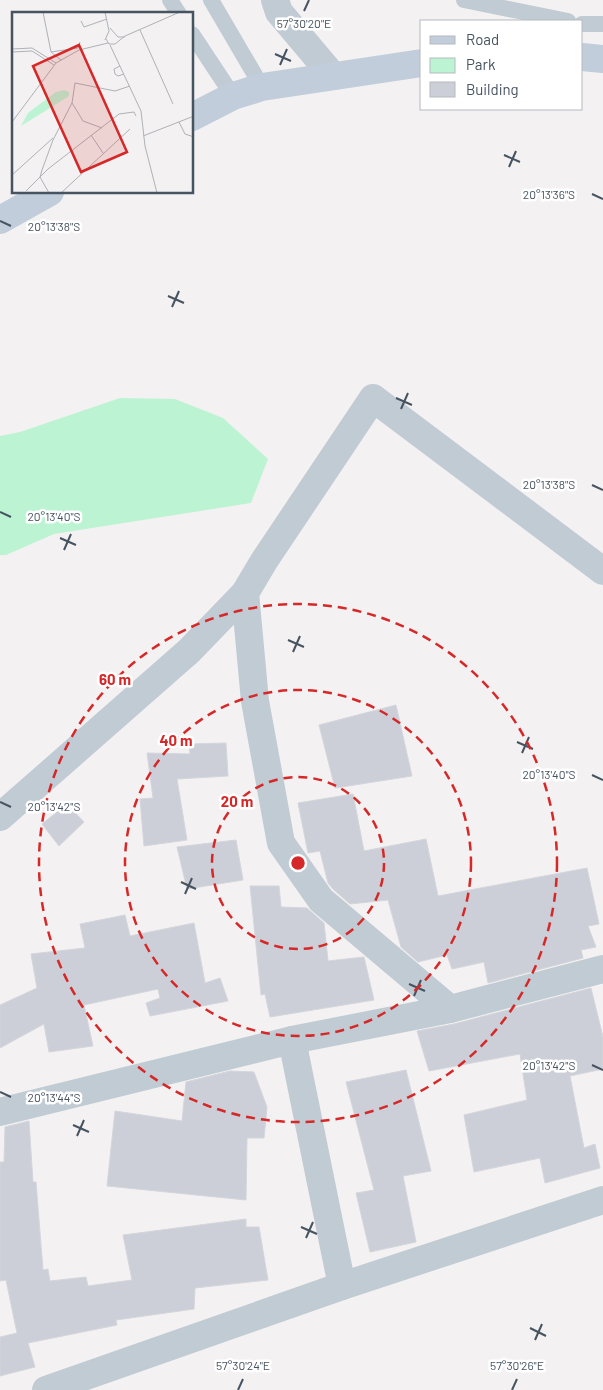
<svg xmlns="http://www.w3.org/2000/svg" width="603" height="1390" font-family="Barlow,sans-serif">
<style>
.green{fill:#bcf4d3}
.building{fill:#cccfd7;stroke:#d4d6dd}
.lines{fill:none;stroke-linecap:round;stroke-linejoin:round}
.service{stroke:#c0cbd4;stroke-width:16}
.minor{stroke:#c0cbd4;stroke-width:28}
.secondary{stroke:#c2cddb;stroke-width:28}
.ticks{fill:none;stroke:#465360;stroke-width:2}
.ring{fill:none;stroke:#d62828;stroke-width:2.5;stroke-dasharray:9 6}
.inset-road{fill:none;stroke:#aeb2b7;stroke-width:1}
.view{fill:#d62828;fill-opacity:0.15;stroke:#d62828;stroke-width:2.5}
.inset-edge{fill:none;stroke:#465360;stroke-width:2.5}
.ticks-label{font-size:12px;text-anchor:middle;fill:#465360;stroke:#fff;stroke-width:5;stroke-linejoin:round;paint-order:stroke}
.centre{fill:#d62828;stroke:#fff;stroke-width:2.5}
.ring-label{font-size:15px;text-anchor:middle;font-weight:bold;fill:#d62828;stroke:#fff;stroke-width:5;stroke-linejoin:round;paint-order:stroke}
</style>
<rect width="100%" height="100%" fill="#f3f1f1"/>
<path class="green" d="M 120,398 L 175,399 L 223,418 L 268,459 L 251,503 L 54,534 L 6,555 L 0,555 L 0,436 L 20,432 Z"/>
<g class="building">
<path d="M 396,705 L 412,776 L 335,788 L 319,725 Z"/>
<path d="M 226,743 L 228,776 L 177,779 L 187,840 L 144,846 L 140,799 L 153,798 L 147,753 L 190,754 L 189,744 Z"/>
<path d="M 353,794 L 364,851 L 426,839 L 438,896 L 587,868 L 599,924 L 588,926 L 596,947 L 581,950 L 583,958 L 488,983 L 484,962 L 452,969 L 447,955 L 418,962 L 401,947 L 388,900 L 350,904 L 333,889 L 328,883 L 320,851 L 308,853 L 298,803 Z"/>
<path d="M 67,804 L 84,822 L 59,846 L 42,824 Z"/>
<path d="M 236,840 L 243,880 L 187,889 L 177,847 Z"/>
<path d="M 250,886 L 279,886 L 281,907 L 307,908 L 324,923 L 328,961 L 364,957 L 374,1000 L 270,1017 L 265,994 L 261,995 Z"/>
<path d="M 125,915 L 130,936 L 194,923 L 205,983 L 220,978 L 228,1001 L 150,1016 L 146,1003 L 160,998 L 158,989 L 84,1005 L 93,1046 L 49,1052 L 44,1024 L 0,1048 L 0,1005 L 37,988 L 31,954 L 85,948 L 80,924 Z"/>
<path d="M 591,988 L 603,1037 L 603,1069 L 570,1076 L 584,1148 L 595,1144 L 600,1168 L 545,1183 L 540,1158 L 474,1172 L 464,1115 L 527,1100 L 520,1054 L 429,1071 L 417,1031 L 454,1024 Z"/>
<path d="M 406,1070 L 431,1171 L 403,1176 L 416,1242 L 370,1252 L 356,1193 L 374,1190 L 346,1082 Z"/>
<path d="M 230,1071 L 254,1072 L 267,1107 L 264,1138 L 247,1138 L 246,1200 L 107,1186 L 115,1111 L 182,1121 L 186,1082 Z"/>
<path d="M 29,1121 L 33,1182 L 36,1182 L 43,1270 L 48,1269 L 50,1281 L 86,1277 L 88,1286 L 132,1280 L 123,1235 L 246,1219 L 246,1227 L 259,1227 L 268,1280 L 195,1288 L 194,1309 L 116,1320 L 117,1325 L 28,1343 L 35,1367 L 0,1376 L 0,1337 L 17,1333 L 6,1280 L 0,1281 L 0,1162 L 4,1162 L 5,1127 Z"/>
</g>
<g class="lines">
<g class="service">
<path d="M 170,0 L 179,14"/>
<path d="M 211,0 L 262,87"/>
<path d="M 464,0 L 568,21"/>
<path d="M 582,24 L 603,24"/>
<path d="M 192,34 L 233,96"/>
</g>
<g class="minor">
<path d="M 275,0 L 279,12 L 333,76"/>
<path d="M 0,817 L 189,651 L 245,593"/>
<path d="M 450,1009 L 321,900 L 281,843 L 255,701 L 245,593 L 264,561 L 373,398 L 603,571"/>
<path d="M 292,1040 L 342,1286"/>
<path d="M 0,1112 L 292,1040 L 450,1009 L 603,969"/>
<path d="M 46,1390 L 342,1286 L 603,1200"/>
</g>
<g class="secondary">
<path d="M 582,57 L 603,59"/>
<path d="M 192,117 L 233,96 L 262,87 L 422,63"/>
<path d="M 0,220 L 50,192"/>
</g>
</g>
<path class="ticks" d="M 304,11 L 309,0M 275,54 L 291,61M 280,65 L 287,49M 504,155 L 520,162M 509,167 L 516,151M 592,194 L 603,199M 0,221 L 11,226M 168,296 L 184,303M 172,307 L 179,291M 396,398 L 412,405M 401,409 L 408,393M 592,485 L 603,490M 0,512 L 11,517M 60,538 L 76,545M 64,550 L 71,534M 288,640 L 304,647M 293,652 L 300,636M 517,742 L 533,749M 522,753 L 529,737M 592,775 L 603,780M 0,802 L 11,807M 181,882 L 196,889M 185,894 L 192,878M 409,984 L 425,991M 414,996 L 421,980M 592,1065 L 603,1070M 0,1092 L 11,1097M 73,1125 L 89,1132M 77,1136 L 84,1120M 301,1227 L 317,1234M 306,1238 L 313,1222M 530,1328 L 546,1336M 535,1340 L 542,1324M 238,1390 L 243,1379M 512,1390 L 517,1379"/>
<g class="ring">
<circle cx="298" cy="863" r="86"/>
<circle cx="298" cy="863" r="173"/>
<circle cx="298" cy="863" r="259"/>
</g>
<g transform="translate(12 12)">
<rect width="181" height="181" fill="#f3f1f1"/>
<path d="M 52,78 L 57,80 L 57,84 L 9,114 L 16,101 L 44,80 Z" fill="#bcf4d3"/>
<path class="inset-road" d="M 31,0 L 39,40 L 49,48M 93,0 L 97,19 L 93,28M 69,9 L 72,15 L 95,7M 98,16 L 106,25 L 113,25M 128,18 L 161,92M 94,27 L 97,32 L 103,32 L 113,24 L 168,0M 98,33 L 129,99 L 133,134 L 145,181M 0,37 L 20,36 L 44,51M 0,40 L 20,39 L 42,53M 39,40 L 66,36 L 68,30M 108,54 L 102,57 L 103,62 L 106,64 L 112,62M 0,110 L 44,51 L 67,38 L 96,31M 167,110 L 173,122 L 182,125M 90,116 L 71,109 L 65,99 L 60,91 L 63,71 L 103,79 L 118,74M 79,123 L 91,141M 131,124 L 182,104M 0,163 L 41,126M 14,179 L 36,157 L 107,102 L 122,100 L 124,104M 37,181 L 28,165 L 30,158 L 41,128 L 60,91M 49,181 L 118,117"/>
<path class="view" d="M 67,33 L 115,140 L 69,160 L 21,54 Z"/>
<rect width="181" height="181" class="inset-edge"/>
</g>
<g class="ticks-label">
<text x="304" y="28">57°30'20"E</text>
<text x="549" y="199">20°13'36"S</text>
<text x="54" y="231">20°13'38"S</text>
<text x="549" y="489">20°13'38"S</text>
<text x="54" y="521">20°13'40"S</text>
<text x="549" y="779">20°13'40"S</text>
<text x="54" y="811">20°13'42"S</text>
<text x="549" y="1070">20°13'42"S</text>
<text x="54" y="1102">20°13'44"S</text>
<text x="243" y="1370">57°30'24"E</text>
<text x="517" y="1370">57°30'26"E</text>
</g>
<circle cx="298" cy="863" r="8" class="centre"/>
<g class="ring-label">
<text x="115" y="685">60 m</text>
<text x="176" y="746">40 m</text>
<text x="237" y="807">20 m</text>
</g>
<rect x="420" y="20" width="162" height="90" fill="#ffffff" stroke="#b5babf"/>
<rect x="430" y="36" width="25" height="8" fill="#c2cddb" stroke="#b5babf"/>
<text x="466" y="45" font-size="15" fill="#465360">Road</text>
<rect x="430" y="58" width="25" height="15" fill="#bcf4d3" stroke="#b5babf"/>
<text x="466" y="70" font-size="15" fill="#465360">Park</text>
<rect x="430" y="82" width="25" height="15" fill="#cccfd7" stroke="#b5babf"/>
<text x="466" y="95" font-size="15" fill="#465360">Building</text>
</svg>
